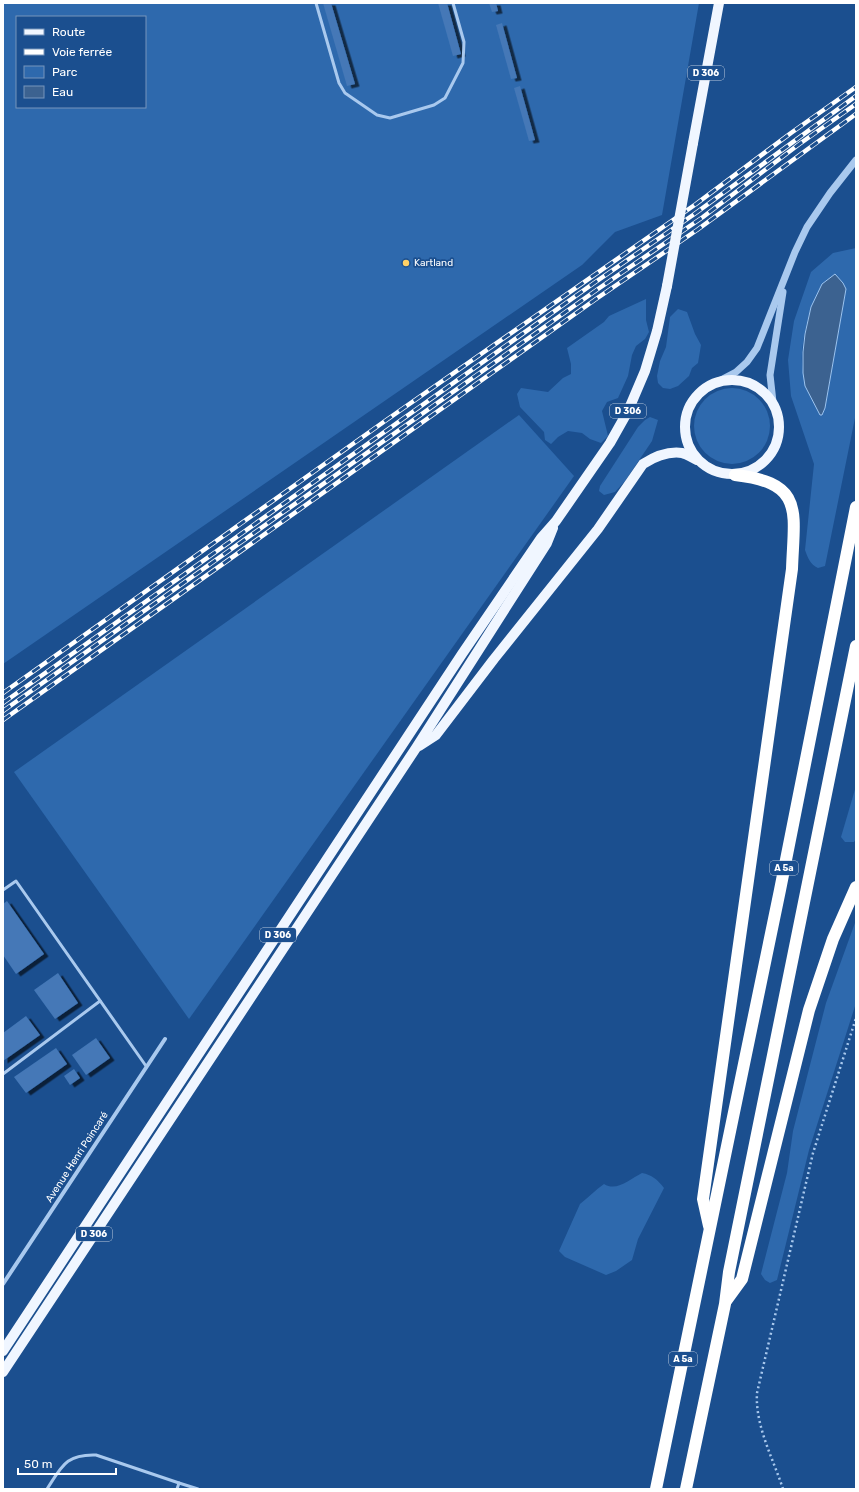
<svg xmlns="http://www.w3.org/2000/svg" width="859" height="1492" font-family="Rubik,sans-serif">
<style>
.green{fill:#2e69ad;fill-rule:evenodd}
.water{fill:#3c6290;stroke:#9cc4f0}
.building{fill:#4478b7;filter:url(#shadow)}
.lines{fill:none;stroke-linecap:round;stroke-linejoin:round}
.path{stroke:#a9c9ee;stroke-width:2.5;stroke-dasharray:2 3;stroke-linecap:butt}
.service{stroke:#a9c9ee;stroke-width:3}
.minor{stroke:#a9c9ee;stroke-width:4}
.tertiary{stroke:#a9c9ee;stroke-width:7}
.primary{stroke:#f0f6ff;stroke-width:10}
.motorway{stroke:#fff;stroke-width:12}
.rail-casing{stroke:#fff;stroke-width:4.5}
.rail{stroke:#1b4f8f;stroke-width:3;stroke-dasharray:9;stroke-linecap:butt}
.primary-bridge{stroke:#f0f6ff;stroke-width:10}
.poi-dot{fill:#ffd166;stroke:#1b4f8f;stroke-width:1.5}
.labels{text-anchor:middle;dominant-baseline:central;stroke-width:3.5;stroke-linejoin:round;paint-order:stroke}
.shield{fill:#1b4f8f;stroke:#bbcadd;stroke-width:1}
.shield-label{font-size:9px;font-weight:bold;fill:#fff}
.poi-label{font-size:10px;fill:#fff;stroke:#1b4f8f;text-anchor:start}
.street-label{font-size:10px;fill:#fff;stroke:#1b4f8f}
</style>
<defs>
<filter id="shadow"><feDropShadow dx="4.5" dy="2.5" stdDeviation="0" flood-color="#0009"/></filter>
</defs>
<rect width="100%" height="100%" fill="#1b4f8f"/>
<g class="green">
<path d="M 3,3 L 699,3 L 662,215 L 615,232 L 582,265 L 3,664 ZM 17,17 L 145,17 L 145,107 L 17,107 Z"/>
<path d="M 856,248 L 856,413 L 825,566 L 818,568 C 810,564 808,558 805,550 L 814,464 L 791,396 L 788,360 L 794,321 L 811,272 L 833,253 ZM 846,289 L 825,408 L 822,415 C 817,405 804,382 803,372 C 799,351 806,327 811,307 Z"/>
<path d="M 646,299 L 646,320 L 649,332 L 645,339 L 636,346 L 632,355 L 628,376 L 618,398 L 607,402 L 602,411 L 608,436 L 601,443 L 590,439 L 582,433 L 568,431 L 558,437 L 551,444 L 545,440 L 544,432 L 520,407 L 517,394 L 521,388 L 548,392 L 563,378 L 571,374 L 571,364 L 567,348 L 604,322 L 609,316 Z"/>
<path d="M 678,309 L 687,312 L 695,334 L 701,345 L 698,363 L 692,368 L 689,376 L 678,386 L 670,389 L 663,388 L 658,383 L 657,376 L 660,361 L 666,347 L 670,317 Z"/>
<circle cx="732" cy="426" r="38"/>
<path d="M 519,415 L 574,476 L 189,1019 L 14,772 Z"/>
<path d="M 650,417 L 658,420 L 652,441 L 625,481 L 615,492 L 604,495 L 599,491 L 600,486 L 638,427 L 645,420 Z"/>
<path d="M 856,786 L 856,839 L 854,842 L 845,842 L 841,837 Z"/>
<path d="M 856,920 L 856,1003 L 809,1150 L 777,1280 L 770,1283 L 765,1280 L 761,1274 L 787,1173 L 793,1131 L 826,1003 Z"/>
<path d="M 642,1173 C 652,1175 657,1179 664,1188 L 638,1239 L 632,1260 L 616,1271 L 606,1275 L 565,1257 L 559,1251 L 580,1204 C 589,1197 595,1190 604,1184 C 617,1192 630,1179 642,1173 Z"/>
</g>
<path class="water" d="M 835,274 L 843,283 L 846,289 L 825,408 L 822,415 L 820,415 L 805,386 L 803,373 L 803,352 L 805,334 L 811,307 L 822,284 Z"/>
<g class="building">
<path d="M 323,3 L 331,3 L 355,84 L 347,86 Z"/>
<path d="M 438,3 L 447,3 L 461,54 L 453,56 Z"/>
<path d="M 489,3 L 496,3 L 498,11 L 492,12 Z"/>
<path d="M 502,23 L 517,78 L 511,79 L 496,25 Z"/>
<path d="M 520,86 L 535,140 L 529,141 L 514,88 Z"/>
<path d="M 7,901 L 44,954 L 16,974 L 3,955 L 3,904 Z"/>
<path d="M 58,973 L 78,1003 L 55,1019 L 34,990 Z"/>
<path d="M 26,1016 L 40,1035 L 3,1061 L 3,1033 Z"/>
<path d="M 96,1038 L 110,1058 L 86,1075 L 72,1055 Z"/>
<path d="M 56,1048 L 67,1064 L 26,1093 L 14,1077 Z"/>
<path d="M 74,1069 L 80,1078 L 70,1085 L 64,1076 Z"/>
</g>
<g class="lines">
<path class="path" d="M 783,1489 C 773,1458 755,1426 757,1393 L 813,1153 L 856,1018"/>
<g class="service">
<path d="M 316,3 L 339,83 L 345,93 L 377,115 L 390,118 L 434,105 L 445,98 L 463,63 L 464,42 L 453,3"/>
<path d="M 3,890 L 16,881 L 146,1066"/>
<path d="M 3,1074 L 100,1001"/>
<path d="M 47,1489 C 62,1466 66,1454 96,1455 L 179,1483"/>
<path d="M 177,1489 L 179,1483 L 198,1489"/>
</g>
<path class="minor" d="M 3,1284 L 165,1039"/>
<g class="tertiary">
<path d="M 715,383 L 736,372 L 747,362 L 757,348 L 795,252 L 807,227 L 830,193 L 856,160"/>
<path d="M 773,402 L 770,375 L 783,292"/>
</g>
<g class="primary">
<path d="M 693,143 L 719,3"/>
<circle cx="732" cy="427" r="47"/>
<path d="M 419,746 L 436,735 L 494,659 L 598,529 L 643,464 C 654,457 668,451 682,453 C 687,454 692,458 697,460"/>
<path d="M 3,1351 L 462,654 L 541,538 L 556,521 L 610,443 L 628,411 L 645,371 L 657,331 L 667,286"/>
<path d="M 3,1372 L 416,748 L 547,543 L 553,528"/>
</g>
<g class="motorway">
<path d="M 709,1226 L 703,1199 L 792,569 C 794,511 805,483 735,475"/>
<path d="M 726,1301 L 742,1279 L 809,1010 L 833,939 L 856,887"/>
<path d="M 656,1489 L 780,890 L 856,507"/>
<path d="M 686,1489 L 725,1304 L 729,1272 L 856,646"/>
</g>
<defs>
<g id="rail">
<path d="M 3,693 L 385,421 L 696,204 L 791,133 L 856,87"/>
<path d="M 3,703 L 594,283 L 693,215 L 856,96"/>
<path d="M 3,711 L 598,289 L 703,217 L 798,145 L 856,104"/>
<path d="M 3,720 L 596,299 L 697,230 L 856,114"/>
</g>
</defs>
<use href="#rail" class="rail-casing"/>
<use href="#rail" class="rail"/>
<path class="primary-bridge" d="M 667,286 L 693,143"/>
</g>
<circle class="poi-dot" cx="406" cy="263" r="4"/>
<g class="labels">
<g class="shield">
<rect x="688" y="66" width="36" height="14" rx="3"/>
<rect x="610" y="404" width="36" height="14" rx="3"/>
<rect x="770" y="861" width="28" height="14" rx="3"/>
<rect x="260" y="928" width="36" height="14" rx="3"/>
<rect x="76" y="1227" width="36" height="14" rx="3"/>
<rect x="669" y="1352" width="28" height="14" rx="3"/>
</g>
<g class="shield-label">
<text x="706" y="73">D 306</text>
<text x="628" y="411">D 306</text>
<text x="784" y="868">A 5a</text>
<text x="278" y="935">D 306</text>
<text x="94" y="1234">D 306</text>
<text x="683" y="1359">A 5a</text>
</g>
<g class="poi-label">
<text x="414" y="263">Kartland</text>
</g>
<g class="street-label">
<text transform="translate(77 1157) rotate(-57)">Avenue Henri Poincaré</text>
</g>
</g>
<rect width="859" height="1492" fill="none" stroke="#ffffff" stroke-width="8"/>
<rect x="16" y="16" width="130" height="92" fill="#1b4f8f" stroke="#7695bc"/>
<rect x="24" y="29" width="20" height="6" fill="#f0f6ff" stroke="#7695bc"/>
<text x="52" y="36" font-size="12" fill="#ffffff">Route</text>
<rect x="24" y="49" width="20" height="6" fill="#ffffff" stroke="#7695bc"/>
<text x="52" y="56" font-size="12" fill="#ffffff">Voie ferrée</text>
<rect x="24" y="66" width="20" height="12" fill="#2e69ad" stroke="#7695bc"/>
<text x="52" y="76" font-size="12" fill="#ffffff">Parc</text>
<rect x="24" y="86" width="20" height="12" fill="#3c6290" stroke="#7695bc"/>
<text x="52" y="96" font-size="12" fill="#ffffff">Eau</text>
<path d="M18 1468v6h98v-6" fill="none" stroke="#ffffff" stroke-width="2"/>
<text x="24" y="1468" font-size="12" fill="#ffffff" stroke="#1b4f8f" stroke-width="3" paint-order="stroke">50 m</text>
</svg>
